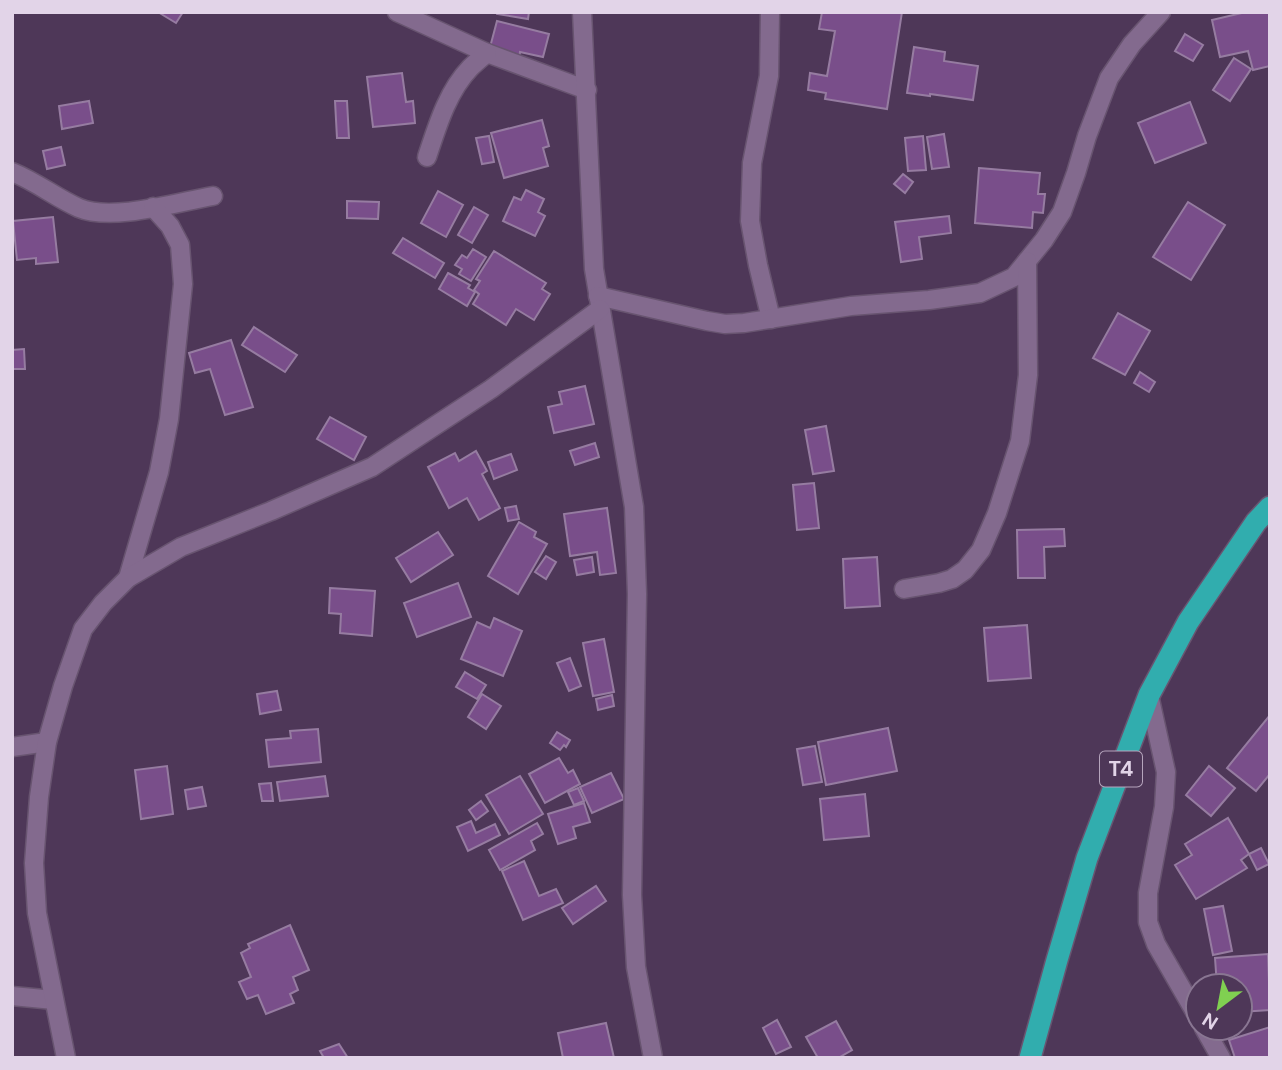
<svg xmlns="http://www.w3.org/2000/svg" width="1282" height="1070" font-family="'DM Sans',sans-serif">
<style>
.building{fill:#794e8a;stroke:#967ca1;stroke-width:2}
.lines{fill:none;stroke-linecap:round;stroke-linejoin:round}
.street-casing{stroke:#685470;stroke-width:21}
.highway-casing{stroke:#685470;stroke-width:24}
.street{stroke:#836a8e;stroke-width:18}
.highway{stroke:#31adae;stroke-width:21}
.labels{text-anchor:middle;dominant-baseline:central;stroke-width:6;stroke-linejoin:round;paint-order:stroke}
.shield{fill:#4e3758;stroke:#b6a5bd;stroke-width:2}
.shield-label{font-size:21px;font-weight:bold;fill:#e2d4e8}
</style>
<rect width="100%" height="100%" fill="#4e3758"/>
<g class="building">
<path d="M 158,12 L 183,12 L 176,23 Z"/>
<path d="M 497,12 L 529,12 L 528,19 L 497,14 Z"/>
<path d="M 822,12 L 902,12 L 887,109 L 825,99 L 826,93 L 808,90 L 810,73 L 827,76 L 835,31 L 819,29 Z"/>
<path d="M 1246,12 L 1270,12 L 1270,66 L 1253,70 L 1248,51 L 1220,57 L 1212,20 Z"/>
<path d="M 497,21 L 549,34 L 543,57 L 520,52 L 519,59 L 489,51 Z"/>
<path d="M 1185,34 L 1203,45 L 1193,61 L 1175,51 Z"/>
<path d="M 914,47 L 945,52 L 944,61 L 978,66 L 973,100 L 930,94 L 930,96 L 907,93 Z"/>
<path d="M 1234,58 L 1251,69 L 1230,101 L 1213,90 Z"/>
<path d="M 402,73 L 406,102 L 413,101 L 415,123 L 373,127 L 367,77 Z"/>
<path d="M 89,101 L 93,123 L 62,129 L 59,106 Z"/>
<path d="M 335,101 L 347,101 L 349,138 L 337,138 Z"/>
<path d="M 1190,102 L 1206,143 L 1155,163 L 1138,123 Z"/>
<path d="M 542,120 L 549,146 L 543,148 L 548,166 L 504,178 L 491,133 Z"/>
<path d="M 944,134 L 949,167 L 932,169 L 927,137 Z"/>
<path d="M 489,136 L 494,162 L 482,164 L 476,138 Z"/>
<path d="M 923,136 L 926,170 L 908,171 L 905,138 Z"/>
<path d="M 61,147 L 65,165 L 47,169 L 43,151 Z"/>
<path d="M 979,168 L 1040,173 L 1038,194 L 1045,194 L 1043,213 L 1033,212 L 1032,228 L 975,223 Z"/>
<path d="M 903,174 L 913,182 L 905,193 L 894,184 Z"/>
<path d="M 526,190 L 544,199 L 538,212 L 545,216 L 535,236 L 503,221 L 514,197 L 521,200 Z"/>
<path d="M 438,191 L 463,205 L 446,237 L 421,223 Z"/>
<path d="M 347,201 L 379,202 L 378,219 L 347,218 Z"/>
<path d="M 1188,202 L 1225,225 L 1191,280 L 1153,257 Z"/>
<path d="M 474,207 L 488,215 L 472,243 L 458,235 Z"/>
<path d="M 949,216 L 951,233 L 919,237 L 922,259 L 901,262 L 895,222 Z"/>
<path d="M 53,217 L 58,262 L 36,264 L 36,258 L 17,260 L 13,221 Z"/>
<path d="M 403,238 L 444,263 L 435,278 L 393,253 Z"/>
<path d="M 473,249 L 486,257 L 471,281 L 459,274 L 462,269 L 455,265 L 462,255 L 467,258 Z"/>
<path d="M 494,251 L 546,283 L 542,289 L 550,294 L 534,320 L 516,309 L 506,325 L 473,304 L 479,294 L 474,290 L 480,281 L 476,279 Z"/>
<path d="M 448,273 L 470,285 L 468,288 L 475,292 L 467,306 L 439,289 Z"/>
<path d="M 1118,313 L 1150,331 L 1125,375 L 1093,358 Z"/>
<path d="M 254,327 L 297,355 L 285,372 L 242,345 Z"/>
<path d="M 231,340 L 253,407 L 225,415 L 210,369 L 195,373 L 189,353 Z"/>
<path d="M 24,349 L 25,369 L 12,369 L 12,350 Z"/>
<path d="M 1140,372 L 1155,382 L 1149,392 L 1134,383 Z"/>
<path d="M 585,386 L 594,424 L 554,433 L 548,407 L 562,404 L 559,392 Z"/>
<path d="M 330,417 L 366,437 L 354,460 L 317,439 Z"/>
<path d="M 826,426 L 834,471 L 813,474 L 805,430 Z"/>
<path d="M 595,443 L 599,457 L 575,465 L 570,451 Z"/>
<path d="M 476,451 L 487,471 L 482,474 L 500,508 L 479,520 L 467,498 L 449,508 L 428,467 L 455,453 L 459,461 Z"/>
<path d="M 511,454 L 517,470 L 494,479 L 488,462 Z"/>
<path d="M 814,483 L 819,528 L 797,530 L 793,485 Z"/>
<path d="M 516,506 L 519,519 L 508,521 L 505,508 Z"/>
<path d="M 607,508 L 616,573 L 600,575 L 597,552 L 570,556 L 564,514 Z"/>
<path d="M 519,522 L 536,532 L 534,537 L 547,544 L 518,594 L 488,576 Z"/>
<path d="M 1064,529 L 1065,546 L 1044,547 L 1045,578 L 1018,578 L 1017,530 Z"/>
<path d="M 438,532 L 453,555 L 411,582 L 396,558 Z"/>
<path d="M 546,556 L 556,562 L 546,579 L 535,572 Z"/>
<path d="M 592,557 L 594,572 L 577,575 L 574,560 Z"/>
<path d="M 877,557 L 880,606 L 845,608 L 843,559 Z"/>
<path d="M 458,583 L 471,617 L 417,637 L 404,603 Z"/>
<path d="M 330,588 L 375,591 L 372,636 L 340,633 L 341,614 L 329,613 Z"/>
<path d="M 494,618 L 522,631 L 503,676 L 461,659 L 477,622 L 490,628 Z"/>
<path d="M 1027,625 L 1031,678 L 988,681 L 984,628 Z"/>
<path d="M 604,639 L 614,692 L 593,696 L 583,643 Z"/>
<path d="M 570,658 L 581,686 L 569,691 L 557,663 Z"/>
<path d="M 465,672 L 486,685 L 477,699 L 456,687 Z"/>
<path d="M 277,691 L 281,710 L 260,714 L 257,694 Z"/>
<path d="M 482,694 L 501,706 L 486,729 L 468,717 Z"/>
<path d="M 612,695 L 614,706 L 598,710 L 596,699 Z"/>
<path d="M 1270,715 L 1270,774 L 1256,791 L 1227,768 Z"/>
<path d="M 888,728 L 897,771 L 826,785 L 818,742 Z"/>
<path d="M 318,729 L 321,762 L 269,767 L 266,740 L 291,738 L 290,731 Z"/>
<path d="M 557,732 L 570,740 L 566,747 L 564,745 L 560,750 L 550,743 Z"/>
<path d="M 815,746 L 822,782 L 803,785 L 797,749 Z"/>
<path d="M 559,758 L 568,773 L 573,770 L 580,784 L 545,803 L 529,774 Z"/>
<path d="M 167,766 L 173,814 L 141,819 L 135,770 Z"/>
<path d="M 1209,766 L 1235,788 L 1211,816 L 1186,795 Z"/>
<path d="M 611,773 L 624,799 L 592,813 L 580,787 Z"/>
<path d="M 325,776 L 328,796 L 280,801 L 277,782 Z"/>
<path d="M 520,776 L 543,814 L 509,834 L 486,795 Z"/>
<path d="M 271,783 L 273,801 L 262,801 L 259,784 Z"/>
<path d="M 202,787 L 206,806 L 188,809 L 185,790 Z"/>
<path d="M 578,788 L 584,801 L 574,805 L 568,792 Z"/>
<path d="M 865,794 L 869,836 L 824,840 L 820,799 Z"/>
<path d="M 481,801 L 488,811 L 476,820 L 469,810 Z"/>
<path d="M 584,803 L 590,822 L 573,827 L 576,838 L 558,844 L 548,814 Z"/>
<path d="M 1228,818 L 1249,854 L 1241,860 L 1247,868 L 1196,899 L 1175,865 L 1192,855 L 1185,844 Z"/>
<path d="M 471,821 L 476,833 L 495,824 L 500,835 L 468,851 L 457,827 Z"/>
<path d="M 537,823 L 543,834 L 531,841 L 535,850 L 500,870 L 489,850 Z"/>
<path d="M 1261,848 L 1269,864 L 1257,870 L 1249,854 Z"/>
<path d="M 524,861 L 539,896 L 556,889 L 563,903 L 523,920 L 502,871 Z"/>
<path d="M 596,886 L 606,901 L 573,924 L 562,908 Z"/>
<path d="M 1223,906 L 1232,951 L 1213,955 L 1204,909 Z"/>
<path d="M 290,925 L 309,970 L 293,977 L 298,990 L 290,994 L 294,1003 L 266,1014 L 258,995 L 247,999 L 239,982 L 251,977 L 241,953 L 250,948 L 248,944 Z"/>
<path d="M 1268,954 L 1270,1010 L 1240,1012 L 1240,986 L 1217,986 L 1215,958 Z"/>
<path d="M 777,1020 L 791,1047 L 776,1054 L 763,1028 Z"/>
<path d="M 836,1021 L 852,1050 L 838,1058 L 818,1058 L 806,1037 Z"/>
<path d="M 606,1023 L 614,1058 L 563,1058 L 558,1033 Z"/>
<path d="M 1270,1027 L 1270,1058 L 1235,1058 L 1229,1040 Z"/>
<path d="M 339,1044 L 348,1058 L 324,1058 L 320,1051 Z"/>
</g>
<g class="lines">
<defs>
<g id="street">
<path d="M 397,12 L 487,53 L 587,90"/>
<path d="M 582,12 L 594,269 L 634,507 L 637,594 L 632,895 L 636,967 L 653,1058"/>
<path d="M 770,12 L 769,76 L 752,163 L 750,221 L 758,265 L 771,319"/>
<path d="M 427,157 C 437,127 447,92 470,68 C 475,63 481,58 487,53"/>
<path d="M 12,172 C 37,182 56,198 79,208 C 112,222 178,202 213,196"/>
<path d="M 598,296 L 707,321 L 725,324 L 744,323 L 851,306 L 929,300 L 980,293 L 1014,277 L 1044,240 L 1062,212 L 1076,173 L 1087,136 L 1109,78 L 1132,44 L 1161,12"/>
<path d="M 128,578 L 159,472 L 169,419 L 183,284 L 180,245 L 170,226 L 153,207"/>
<path d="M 904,589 L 939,583 L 952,579 L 965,570 L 981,550 L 997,513 L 1020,441 L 1028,375 L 1027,261"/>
<path d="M 1149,695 L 1166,772 L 1164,807 L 1148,893 L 1148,922 L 1156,944 L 1198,1017"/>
<path d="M 12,747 L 47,742"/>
<path d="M 12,996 L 54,1000"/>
<path d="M 1204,1028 L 1221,1058"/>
<path d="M 66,1058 L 37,913 L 34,863 L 39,797 L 47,742 L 63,686 L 83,629 L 103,603 L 128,578 L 181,547 L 271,511 L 372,467 L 491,389 L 600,309"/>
</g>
<path id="highway" d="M 1030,1058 L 1057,960 L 1087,858 L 1149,695 L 1188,622 L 1256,522 L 1270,507"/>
</defs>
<use href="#street" class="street-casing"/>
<use href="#highway" class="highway-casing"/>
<use href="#street" class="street"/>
<use href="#highway" class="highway"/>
</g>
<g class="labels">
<rect class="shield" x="1100" y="751.5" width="42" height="35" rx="5"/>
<g class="shield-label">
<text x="1121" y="769">T4</text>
</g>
</g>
<rect width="1282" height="1070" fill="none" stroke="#e2d4e8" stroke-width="28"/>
<g transform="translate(1219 1007) rotate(212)"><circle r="33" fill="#4e3758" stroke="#897692" stroke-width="2"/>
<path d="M0-5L12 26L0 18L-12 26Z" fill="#80d051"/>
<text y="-10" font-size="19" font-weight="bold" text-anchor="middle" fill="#e2d4e8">N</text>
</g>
</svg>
